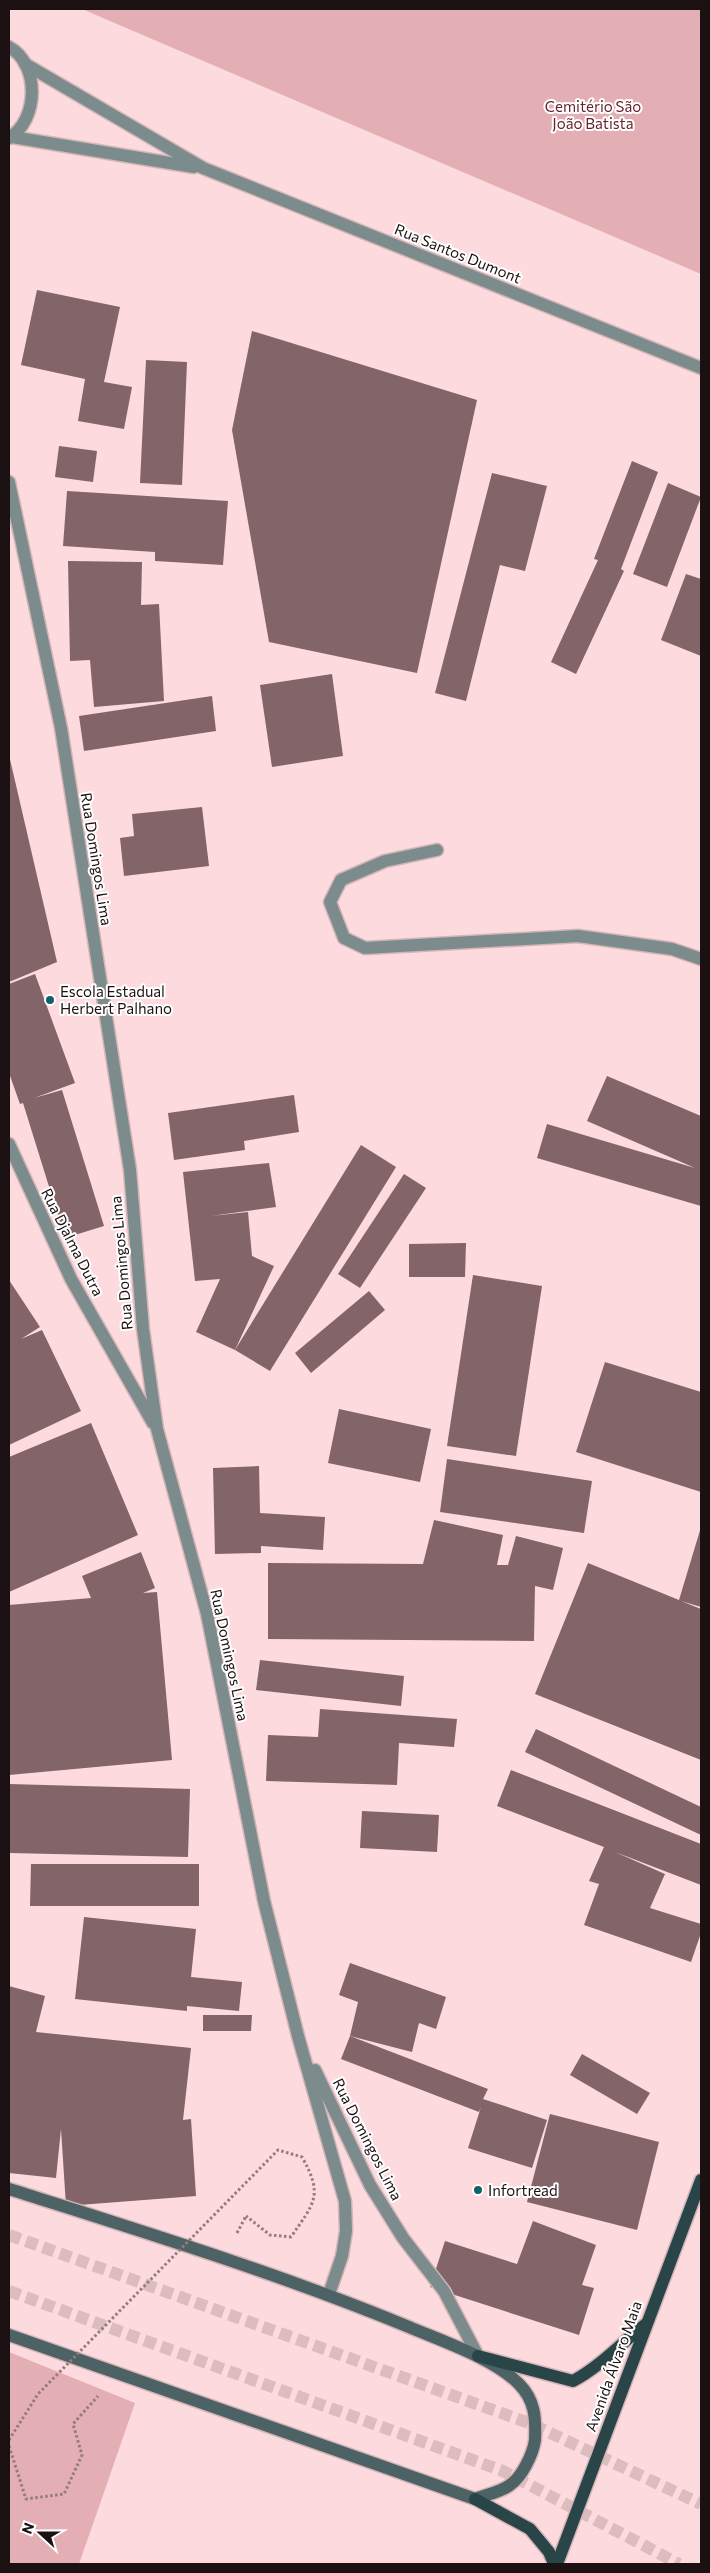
<svg xmlns="http://www.w3.org/2000/svg" width="710" height="2573" font-family="Commissioner,sans-serif">
<style>
.green{fill:#e3aeb4}
.building{fill:#836468}
.lines{fill:none;stroke-linecap:round;stroke-linejoin:round}
.secondary-tunnel{stroke:#dbbcbf;stroke-width:12;stroke-dasharray:12 6;stroke-linecap:butt}
.service-casing{stroke:#d4b6b8;stroke-width:15}
.minor-casing{stroke:#d4b6b8;stroke-width:15}
.secondary-casing{stroke:#d4b6b8;stroke-width:15}
.primary-casing{stroke:#d4b6b8;stroke-width:15}
.path{stroke:#937c7e;stroke-width:3;stroke-dasharray:2.5 2.5;stroke-linecap:butt}
.service{stroke:#7c8c8d;stroke-width:12}
.minor{stroke:#7c8c8d;stroke-width:12}
.secondary{stroke:#4c6264;stroke-width:12}
.primary{stroke:#294548;stroke-width:12}
.path-bridge{stroke:#937c7e;stroke-width:3;stroke-dasharray:2.5 2.5;stroke-linecap:butt}
.poi-dot{fill:#116168;stroke:#fff;stroke-width:2}
.labels{text-anchor:middle;dominant-baseline:central;stroke-width:4;stroke-linejoin:round;paint-order:stroke}
.park-label{font-size:15px;fill:#662431;stroke:#fff}
.street-label{font-size:15px;fill:#1c1112;stroke:#fff}
.poi-label{font-size:15px;fill:#1c1112;stroke:#fff;text-anchor:start}
</style>
<rect width="100%" height="100%" fill="#fddadd"/>
<g class="green">
<path d="M 82,9 L 701,9 L 701,274 Z"/>
<path d="M 9,2352 L 135,2403 L 79,2564 L 9,2564 Z"/>
</g>
<g class="building">
<path d="M 37,290 L 120,307 L 104,382 L 132,387 L 124,429 L 78,421 L 85,379 L 21,365 Z"/>
<path d="M 252,331 L 477,400 L 417,673 L 269,642 L 232,430 Z"/>
<path d="M 146,360 L 187,362 L 182,485 L 140,483 Z"/>
<path d="M 59,446 L 97,451 L 93,482 L 55,477 Z"/>
<path d="M 632,461 L 658,472 L 621,569 L 624,571 L 576,674 L 551,662 L 598,560 L 594,559 Z"/>
<path d="M 492,473 L 547,486 L 525,571 L 500,565 L 466,701 L 435,693 Z"/>
<path d="M 668,483 L 701,497 L 667,587 L 633,574 Z"/>
<path d="M 67,491 L 228,501 L 223,565 L 155,561 L 155,552 L 63,546 Z"/>
<path d="M 68,561 L 142,562 L 141,605 L 159,604 L 164,701 L 94,707 L 90,660 L 70,661 Z"/>
<path d="M 686,574 L 701,579 L 701,656 L 661,640 Z"/>
<path d="M 332,674 L 343,756 L 272,767 L 260,685 Z"/>
<path d="M 212,696 L 216,731 L 84,751 L 79,716 Z"/>
<path d="M 9,755 L 57,962 L 9,982 Z"/>
<path d="M 202,807 L 209,866 L 124,876 L 120,838 L 134,836 L 132,814 Z"/>
<path d="M 35,974 L 75,1083 L 34,1098 L 62,1090 L 104,1226 L 65,1238 L 23,1103 L 20,1104 L 9,1073 L 9,984 Z"/>
<path d="M 607,1076 L 701,1116 L 701,1206 L 537,1158 L 547,1124 L 695,1168 L 587,1121 Z"/>
<path d="M 294,1095 L 299,1132 L 244,1141 L 245,1150 L 174,1160 L 168,1113 Z"/>
<path d="M 361,1145 L 396,1167 L 270,1371 L 235,1350 Z"/>
<path d="M 269,1163 L 276,1207 L 211,1216 L 248,1212 L 252,1256 L 274,1266 L 235,1350 L 196,1332 L 220,1279 L 195,1281 L 183,1172 Z"/>
<path d="M 404,1174 L 426,1188 L 360,1288 L 338,1274 Z"/>
<path d="M 466,1243 L 465,1277 L 409,1277 L 409,1244 Z"/>
<path d="M 473,1275 L 542,1286 L 516,1456 L 447,1446 Z"/>
<path d="M 9,1280 L 40,1327 L 21,1339 L 42,1330 L 81,1411 L 9,1445 Z"/>
<path d="M 369,1291 L 385,1310 L 311,1373 L 295,1353 Z"/>
<path d="M 605,1362 L 701,1392 L 701,1492 L 576,1452 Z"/>
<path d="M 339,1409 L 431,1429 L 420,1482 L 328,1463 Z"/>
<path d="M 91,1423 L 138,1535 L 9,1592 L 9,1457 Z"/>
<path d="M 447,1459 L 592,1481 L 584,1533 L 440,1512 Z"/>
<path d="M 259,1466 L 260,1513 L 325,1517 L 323,1550 L 261,1546 L 261,1553 L 215,1554 L 213,1468 Z"/>
<path d="M 434,1520 L 503,1535 L 497,1565 L 508,1565 L 516,1536 L 563,1548 L 553,1590 L 535,1586 L 534,1641 L 268,1639 L 268,1563 L 423,1564 Z"/>
<path d="M 701,1527 L 701,1607 L 681,1601 L 701,1609 L 701,1760 L 535,1694 L 588,1563 L 679,1600 Z"/>
<path d="M 141,1552 L 155,1588 L 143,1593 L 157,1592 L 172,1760 L 9,1775 L 9,1605 L 91,1598 L 82,1576 Z"/>
<path d="M 260,1660 L 404,1676 L 401,1706 L 256,1690 Z"/>
<path d="M 320,1709 L 457,1719 L 454,1747 L 399,1743 L 397,1785 L 266,1781 L 268,1735 L 318,1737 Z"/>
<path d="M 536,1729 L 701,1807 L 701,1835 L 525,1752 Z"/>
<path d="M 511,1770 L 701,1844 L 701,1885 L 615,1852 L 665,1874 L 650,1908 L 701,1924 L 701,1933 L 691,1962 L 584,1925 L 599,1884 L 589,1881 L 604,1847 L 497,1806 Z"/>
<path d="M 9,1784 L 190,1789 L 188,1857 L 9,1853 Z"/>
<path d="M 362,1811 L 439,1815 L 437,1852 L 360,1848 Z"/>
<path d="M 31,1864 L 199,1864 L 199,1906 L 30,1906 Z"/>
<path d="M 84,1917 L 196,1929 L 191,1977 L 242,1982 L 239,2011 L 187,2006 L 187,2011 L 75,1999 Z"/>
<path d="M 350,1963 L 446,1997 L 436,2029 L 419,2023 L 412,2052 L 350,2036 L 358,2002 L 339,1995 Z"/>
<path d="M 9,1986 L 45,1996 L 36,2032 L 191,2048 L 183,2120 L 191,2119 L 196,2196 L 66,2206 L 61,2129 L 56,2178 L 9,2173 Z"/>
<path d="M 203,2015 L 252,2015 L 251,2031 L 203,2031 Z"/>
<path d="M 350,2036 L 488,2089 L 483,2099 L 547,2120 L 532,2168 L 468,2148 L 481,2107 L 479,2112 L 341,2059 Z"/>
<path d="M 582,2054 L 650,2093 L 637,2114 L 570,2075 Z"/>
<path d="M 550,2114 L 659,2142 L 637,2230 L 527,2202 Z"/>
<path d="M 533,2221 L 596,2245 L 582,2285 L 594,2288 L 579,2335 L 430,2287 L 445,2241 L 517,2264 Z"/>
</g>
<g class="lines">
<g class="secondary-tunnel">
<path d="M 9,2235 L 529,2423 L 701,2504"/>
<path d="M 9,2291 L 503,2471 L 679,2564"/>
</g>
<defs>
<path id="service" d="M 437,850 L 385,861 L 341,880 L 330,902 L 344,938 L 365,948 L 578,936 L 672,949 L 701,959"/>
<g id="minor">
<path d="M 9,47 C 40,64 39,120 9,138"/>
<path d="M 25,64 L 203,168 L 701,368"/>
<path d="M 12,137 L 194,167"/>
<path d="M 9,482 L 61,728 L 130,1170 L 143,1329 L 157,1429 L 207,1614 L 264,1901 L 298,2036 L 345,2201 L 346,2231 L 342,2256 L 329,2294"/>
<path d="M 9,1144 L 71,1279 L 153,1423"/>
<path d="M 315,2070 L 370,2185 L 403,2238 L 444,2291 L 478,2356"/>
</g>
<path id="secondary" d="M 9,2189 C 144,2232 278,2273 409,2327 C 442,2341 495,2359 519,2384 C 535,2400 536,2418 535,2440 C 533,2454 522,2477 510,2485 C 501,2492 485,2495 475,2499 L 9,2335"/>
<g id="primary">
<path d="M 478,2356 L 573,2381 C 601,2366 621,2343 646,2324"/>
<path d="M 475,2499 L 530,2529 L 549,2552 L 554,2564"/>
<path d="M 557,2564 L 701,2180"/>
</g>
</defs>
<use href="#service" class="service-casing"/>
<use href="#minor" class="minor-casing"/>
<use href="#secondary" class="secondary-casing"/>
<use href="#primary" class="primary-casing"/>
<g class="path">
<path d="M 237,2233 L 246,2216"/>
<path d="M 9,2446 L 26,2499 L 64,2494 L 82,2455 L 73,2424 L 98,2396"/>
</g>
<use href="#service" class="service"/>
<use href="#minor" class="minor"/>
<use href="#secondary" class="secondary"/>
<use href="#primary" class="primary"/>
<path class="path-bridge" d="M 9,2440 L 38,2394 L 278,2150 L 302,2157 C 324,2196 314,2203 291,2237 L 270,2235 L 246,2216"/>
</g>
<g class="poi-dot">
<circle cx="50" cy="1000" r="5"/>
<circle cx="478" cy="2190" r="5"/>
</g>
<g class="labels">
<g class="park-label">
<text x="593" y="106">Cemitério São<tspan x="593" dy="17">João Batista</tspan></text>
</g>
<g class="street-label">
<text transform="translate(458 253) rotate(22)">Rua Santos Dumont</text>
<text transform="translate(97 859) rotate(81)">Rua Domingos Lima</text>
<text transform="translate(73 1242) rotate(63)">Rua Djalma Dutra</text>
<text transform="translate(121 1263) rotate(-95)">Rua Domingos Lima</text>
<text transform="translate(230 1655) rotate(78)">Rua Domingos Lima</text>
<text transform="translate(368 2139) rotate(63)">Rua Domingos Lima</text>
<text transform="translate(613 2366) rotate(-70)">Avenida Álvaro Maia</text>
</g>
<g class="poi-label">
<text x="60" y="991">Escola Estadual<tspan x="60" dy="17">Herbert Palhano</tspan></text>
<text x="488" y="2190">Infortread</text>
</g>
</g>
<rect width="710" height="2573" fill="none" stroke="#1c1112" stroke-width="20"/>
<g transform="translate(40 2533) rotate(291)" stroke="#ffffff" stroke-width="4" paint-order="stroke">
<path d="M0-4L9 19L0 12L-9 19Z" fill="#1c1112"/>
<text y="-8" font-size="14" font-weight="bold" text-anchor="middle" fill="#1c1112">N</text>
</g>
</svg>
